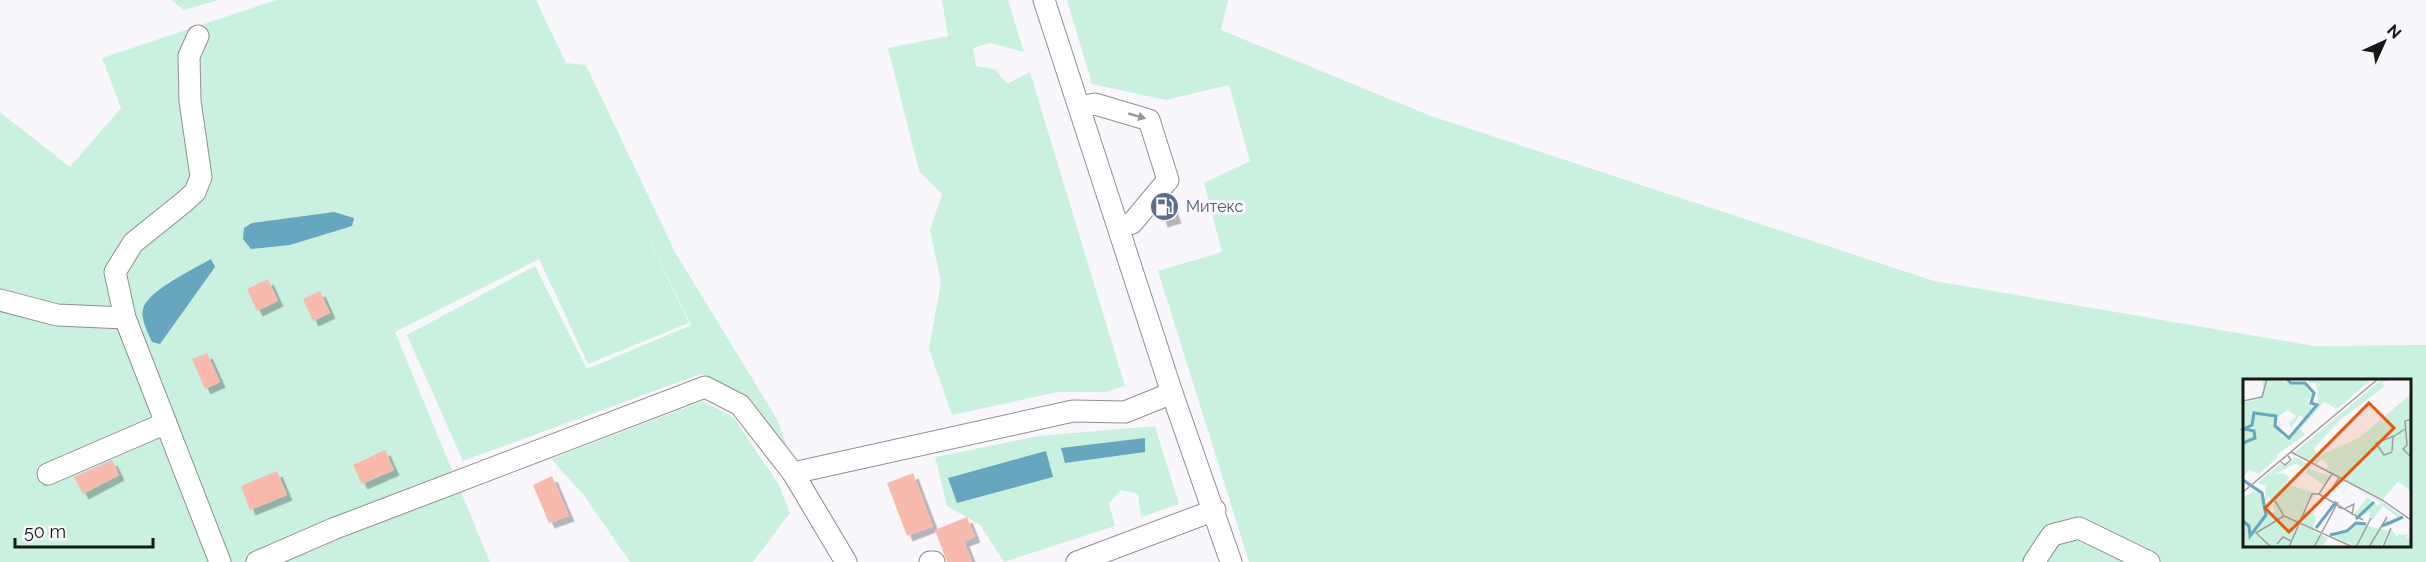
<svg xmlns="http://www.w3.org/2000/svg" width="2426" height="562" font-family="Raleway,sans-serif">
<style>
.green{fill:#caf1df;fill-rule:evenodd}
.water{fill:#66a6be}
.building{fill:#f8baad;filter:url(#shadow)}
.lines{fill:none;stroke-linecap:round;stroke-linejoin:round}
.minor-casing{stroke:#928e93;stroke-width:23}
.minor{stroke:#fff;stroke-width:21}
.oneway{fill:#989798}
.labels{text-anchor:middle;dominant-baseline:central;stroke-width:6;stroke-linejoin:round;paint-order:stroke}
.service-label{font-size:16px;fill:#4e5e75;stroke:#faf7fc;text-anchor:start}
.inset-river{fill:none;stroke:#66a6be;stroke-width:3}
.inset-road{fill:none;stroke:#a09ea1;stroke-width:1.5}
.view{fill:#e8590c;fill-opacity:0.15;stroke:#e8590c;stroke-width:3}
.inset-edge{fill:none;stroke:#191819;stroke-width:3}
</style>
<defs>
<filter id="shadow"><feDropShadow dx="5.5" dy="5.5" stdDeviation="0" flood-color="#0004"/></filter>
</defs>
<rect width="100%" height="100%" fill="#faf7fc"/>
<g class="green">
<path d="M 171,0 L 219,0 L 184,10 Z"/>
<path d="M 276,0 L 536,0 L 566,63 L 586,65 L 675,252 L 777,419 L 788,449 L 750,400 L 701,374 L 463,461 L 407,335 L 535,266 L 587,369 L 691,325 L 632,203 L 689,323 L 588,364 L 539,259 L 395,332 L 490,562 L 0,562 L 0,112 L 70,167 L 121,108 L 102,58 Z"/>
<path d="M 942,0 L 1008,0 L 1024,52 L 990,43 L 973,48 L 976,66 L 995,69 L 1007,84 L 1030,72 L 1125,386 L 1106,392 L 1058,392 L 952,415 L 929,349 L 941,282 L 930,230 L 942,194 L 919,171 L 888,48 L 948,36 Z"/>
<path d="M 1067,0 L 1228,0 L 1221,30 L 1431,116 L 1934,281 L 2314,346 L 2426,345 L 2426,562 L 1249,562 L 1158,271 L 1222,252 L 1204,183 L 1250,161 L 1229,85 L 1166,100 L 1092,84 ZM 2244,380 L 2410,380 L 2410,546 L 2244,546 Z"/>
<path d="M 703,401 L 734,418 L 779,485 L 790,513 L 753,562 L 630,562 L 583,494 L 551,459 Z"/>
<path d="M 1155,426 L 1179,504 L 1141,517 L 1138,494 L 1121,490 L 1109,503 L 1115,526 L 1004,562 L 980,525 L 947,506 L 935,457 L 1039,436 Z"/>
</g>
<g class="water">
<path d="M 334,212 L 354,218 L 352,226 L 290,245 L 251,249 L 243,239 L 244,228 L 252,223 Z"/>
<path d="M 211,259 L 215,267 L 160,344 L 152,342 C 148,332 139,317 144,306 C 153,288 194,269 211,259 Z"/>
<path d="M 1145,438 L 1145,452 L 1065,463 L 1061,448 Z"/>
<path d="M 1046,451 L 1053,477 L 957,503 L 948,478 Z"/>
</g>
<g class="building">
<path d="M 1166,202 L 1171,203 L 1176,218 L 1162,222 L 1159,211 Z"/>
<path d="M 268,279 L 278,301 L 257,311 L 247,289 Z"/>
<path d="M 320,291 L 330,313 L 313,321 L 303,299 Z"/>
<path d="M 207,353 L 220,382 L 205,389 L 192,359 Z"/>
<path d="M 385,450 L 394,470 L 362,484 L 353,465 Z"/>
<path d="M 112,460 L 119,475 L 83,494 L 74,477 Z"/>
<path d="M 277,471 L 287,495 L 250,510 L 241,486 Z"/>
<path d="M 913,473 L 933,526 L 907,536 L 887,483 Z"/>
<path d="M 552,476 L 569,516 L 549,523 L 533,485 Z"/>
<path d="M 967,517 L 975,537 L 964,541 L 972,562 L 947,562 L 935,530 Z"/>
</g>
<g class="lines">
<defs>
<g id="minor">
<path d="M 1044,0 L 1172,393 L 1231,562"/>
<path d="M 198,36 L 189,56 L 190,101 L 201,177 L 195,192 L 184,202 L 133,243 L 115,272 L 125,318 L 220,562"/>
<path d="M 1081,107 L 1095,104 L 1149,120 L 1168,180 L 1132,223 L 1120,227"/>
<path d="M 0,300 L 57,315 L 125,318"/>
<path d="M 793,473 L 846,562"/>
<path d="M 48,474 L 166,423"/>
<path d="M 257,562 L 333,529 L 705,387 L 740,405 L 793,473 L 1073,411 L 1125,412 L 1172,393"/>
<path d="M 930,562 L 934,562"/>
<path d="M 1077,562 L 1215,510"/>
<path d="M 2034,562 L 2052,535 L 2079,528 L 2149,562"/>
</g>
</defs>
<use href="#minor" class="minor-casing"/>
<use href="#minor" class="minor"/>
</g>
<defs><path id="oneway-solid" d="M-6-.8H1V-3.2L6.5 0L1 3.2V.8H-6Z" transform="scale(1.5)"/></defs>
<use class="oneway" href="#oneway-solid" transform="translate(1137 116) rotate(16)"/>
<defs>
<symbol id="fuel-disc" viewBox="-11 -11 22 22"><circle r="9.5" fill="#5c6f8a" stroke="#faf7fc"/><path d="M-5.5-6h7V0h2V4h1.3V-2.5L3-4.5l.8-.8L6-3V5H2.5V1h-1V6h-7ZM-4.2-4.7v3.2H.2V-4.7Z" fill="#fff"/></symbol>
</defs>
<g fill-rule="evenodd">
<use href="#fuel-disc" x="1148" y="190" width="33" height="33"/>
</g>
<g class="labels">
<g class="service-label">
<text x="1186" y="206">Митекс</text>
</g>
</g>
<g transform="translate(2243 379)">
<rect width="168" height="168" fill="#faf7fc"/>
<path d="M 19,0 L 61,5 L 69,16 L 65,21 L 69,29 L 75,26 L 75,13 L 73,4 L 65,4 L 66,0 L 129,0 L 94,30 L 81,23 L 58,50 L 62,56 L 33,76 L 35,78 L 16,95 L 6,91 L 0,99 L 0,24 L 16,20 L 20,12 ZM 45,31 L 53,37 L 46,44 L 48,49 L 57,36 L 63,41 L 45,60 L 38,56 L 37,40 L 35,49 L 31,47 L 33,39 ZM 139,0 L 150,0 L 140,3 L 141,8 L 97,41 L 71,70 L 76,77 L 117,58 L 168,15 L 168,112 L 155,103 L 140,120 L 83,91 L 85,87 L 79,80 L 72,86 L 52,73 ZM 51,77 L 68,87 L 66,90 L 87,97 L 81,106 L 62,93 L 64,89 L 52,85 L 30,96 L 40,94 L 46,98 L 43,105 L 73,114 L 61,130 L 73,137 L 70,152 L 85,159 L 80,168 L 0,168 L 0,118 L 11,112 L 19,117 L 23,134 L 32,133 L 29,127 L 35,114 L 30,122 L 25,118 L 21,124 L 23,106 L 14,104 L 37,85 L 42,87 L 50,82 ZM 106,106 L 139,123 L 160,138 L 147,147 L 138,147 L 143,139 L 149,144 L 156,139 L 140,127 L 129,142 L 125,135 L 127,135 L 128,133 L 117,137 L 118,141 L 113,139 L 110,136 L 125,118 L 134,127 L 138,124 ZM 113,144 L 146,152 L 138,168 L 114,168 L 88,156 L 105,152 ZM 148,150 L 155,159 L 155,155 L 163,156 L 168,152 L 163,159 L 168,159 L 168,168 L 140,168 Z" fill="#caf1df" fill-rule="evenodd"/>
<path class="inset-river" d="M 0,64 L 12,59 L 11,52 L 1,50 L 9,46 L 11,34 L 33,37 L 32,47 L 46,59 L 74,26 L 68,24 L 71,14 L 62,4 L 48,4 L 44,0M 0,101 L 19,114 L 23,136 L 7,157 L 6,147 L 0,142M 113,140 L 131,123M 139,147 L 160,138M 73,149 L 93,123M 87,156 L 104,152 L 113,144 L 123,145"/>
<path class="inset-road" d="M 0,22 L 19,18 L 24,0M 168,40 L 162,42 L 164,66 L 160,70 L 168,78M 149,72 L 150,58 L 162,50M 48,73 L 139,121 L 168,141M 149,73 L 141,76 L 133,64 L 151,57M 37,82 L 42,86 L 48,81 L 45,77M 0,113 L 135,0M 76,115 L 120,141M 84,117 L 96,99M 32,122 L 41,137 L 110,168M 95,128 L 101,130 L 111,125 L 109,136M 34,165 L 40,158 L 48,162M 28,168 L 13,154 L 41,137M 46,168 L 69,115 L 76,115 L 89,95M 71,168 L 95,123M 113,168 L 128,139M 126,168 L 144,138M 140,168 L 148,149"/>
<path class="view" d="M 126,24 L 151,49 L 46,153 L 22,129 Z"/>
<rect width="168" height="168" class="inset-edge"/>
</g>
<g transform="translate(2384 42) rotate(45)" stroke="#faf7fc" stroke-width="4.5" paint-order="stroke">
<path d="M0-4.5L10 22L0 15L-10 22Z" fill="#191819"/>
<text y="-9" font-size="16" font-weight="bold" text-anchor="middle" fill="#191819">N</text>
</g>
<path d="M15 538v9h138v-9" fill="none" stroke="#191819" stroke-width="3"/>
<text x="24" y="538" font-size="18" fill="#191819" stroke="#faf7fc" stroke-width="4.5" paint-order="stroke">50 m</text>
</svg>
